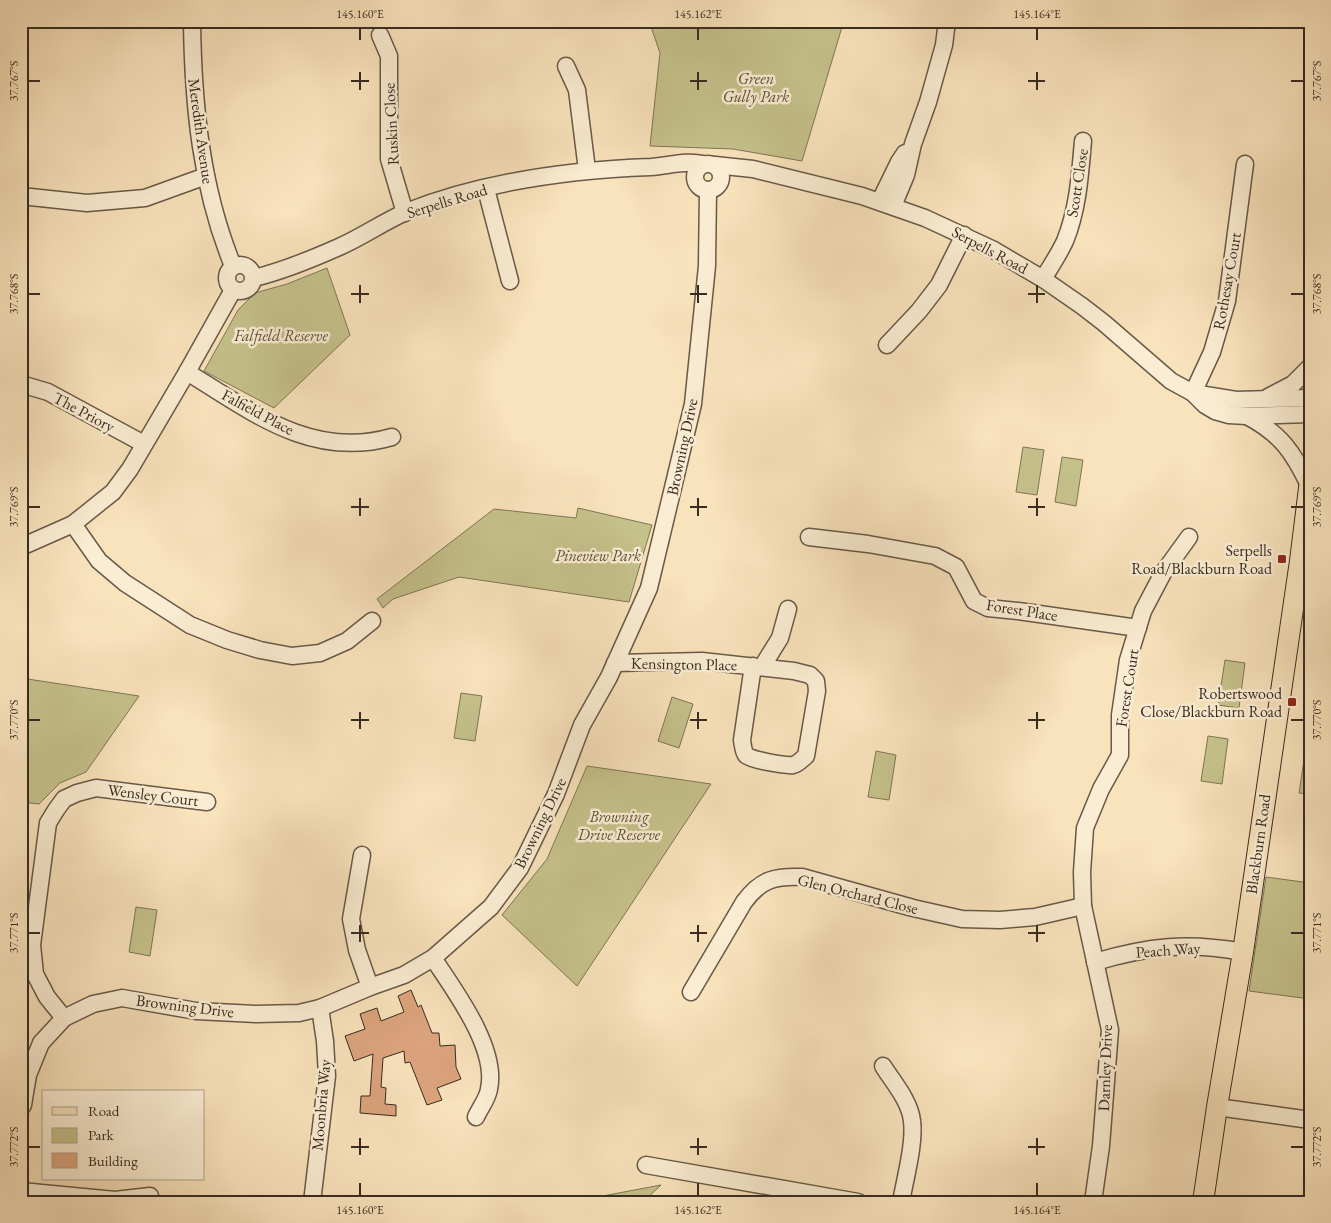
<svg xmlns="http://www.w3.org/2000/svg" width="1331" height="1223" font-family="'EB Garamond',serif">
<style>
.green{fill:#c5c18b;stroke:#7e7656}
.building{fill:#dca47d;stroke:#382b22}
.lines{fill:none;stroke-linecap:round;stroke-linejoin:round}
.minor-casing{stroke:#685948;stroke-width:19}
.major-casing{stroke:#382b22;stroke-width:22}
.minor{stroke:#fbedd3;stroke-width:16}
.major{stroke:#f9e3bc;stroke-width:20}
.ticks{fill:none;stroke:#382b22;stroke-width:2}
.poi-dot{fill:#8f2418;stroke:#fbedd3;stroke-width:2}
.labels{text-anchor:middle;dominant-baseline:central;stroke-width:5;stroke-linejoin:round;paint-order:stroke}
.park-label{font-size:16px;font-style:italic;fill:#5b503c;stroke:#fbedd3}
.street-label{font-size:16px;fill:#382b22;stroke:#fbedd3}
.poi-label{font-size:16px;fill:#382b22;stroke:#fbedd3;text-anchor:end}
.neatline{fill:none;stroke:#382b22;stroke-width:2}
.ticks-label{font-size:12px;text-anchor:middle;fill:#382b22}
</style>
<rect width="100%" height="100%" fill="#f9e3bc"/>
<filter id="stains"><feTurbulence type="fractalNoise" baseFrequency=".004" numOctaves="4"/><feColorMatrix values="0 0 0 0 .2 0 0 0 0 .09 0 0 0 0 .02 0 0 0 .5 -.17"/></filter>
<radialGradient id="worn" r=".72"><stop offset=".6" stop-color="#630" stop-opacity="0"/><stop offset="1" stop-color="#630" stop-opacity=".3"/></radialGradient>
<g class="green">
<path d="M 649,21 L 809,21 L 842,27 L 802,161 L 733,149 L 650,146 L 660,53 Z"/>
<path d="M 327,268 L 350,335 L 274,408 L 204,371 L 238,310 L 255,293 L 287,284 Z"/>
<path d="M 1023,447 L 1044,450 L 1037,495 L 1016,492 Z"/>
<path d="M 1062,457 L 1083,460 L 1076,506 L 1055,502 Z"/>
<path d="M 578,508 L 652,525 L 629,602 L 459,577 L 393,599 L 383,608 L 377,599 L 494,509 L 576,518 Z"/>
<path d="M 1225,660 L 1245,663 L 1239,708 L 1218,705 Z"/>
<path d="M 21,678 L 139,696 L 86,772 L 60,783 L 39,804 L 21,802 Z"/>
<path d="M 461,693 L 482,696 L 475,741 L 454,738 Z"/>
<path d="M 672,697 L 693,704 L 679,748 L 658,741 Z"/>
<path d="M 1208,736 L 1228,739 L 1222,784 L 1201,781 Z"/>
<path d="M 1306,747 L 1310,748 L 1310,794 L 1299,793 Z"/>
<path d="M 876,751 L 896,755 L 889,800 L 868,797 Z"/>
<path d="M 587,766 L 711,784 L 577,986 L 502,915 L 547,859 Z"/>
<path d="M 1266,877 L 1310,883 L 1310,999 L 1249,991 Z"/>
<path d="M 136,907 L 157,910 L 150,956 L 129,952 Z"/>
<path d="M 661,1185 L 643,1202 L 571,1202 Z"/>
</g>
<path class="building" d="M 411,990 L 418,1007 L 421,1005 L 432,1033 L 439,1033 L 440,1046 L 455,1045 L 456,1067 L 461,1079 L 437,1088 L 442,1100 L 427,1105 L 410,1062 L 405,1063 L 404,1051 L 383,1058 L 381,1087 L 386,1088 L 385,1104 L 396,1105 L 396,1116 L 360,1113 L 361,1096 L 370,1096 L 373,1054 L 354,1061 L 345,1036 L 365,1029 L 360,1014 L 377,1008 L 381,1021 L 404,1012 L 398,996 Z"/>
<g class="lines">
<defs>
<g id="minor">
<path d="M 192,21 C 193,105 201,188 233,266"/>
<path d="M 380,35 L 389,56 L 389,159 L 405,213"/>
<path d="M 566,66 L 577,90 L 587,170"/>
<circle cx="708" cy="177" r="13"/>
<path d="M 715,165 L 753,169 L 862,196 L 925,218 L 992,249 L 1043,279 L 1082,306 L 1104,323 L 1171,381 L 1193,393 L 1205,405 L 1215,411 L 1229,415 L 1246,416 L 1310,414"/>
<path d="M 486,189 L 510,281"/>
<path d="M 21,196 L 87,203 L 145,198 L 206,176"/>
<path d="M 880,201 L 899,162 L 905,153"/>
<path d="M 893,206 L 906,175 L 913,144 L 928,102 L 944,45 L 947,21"/>
<circle cx="240" cy="278" r="13"/>
<path d="M 254,278 C 283,271 312,259 339,247 C 362,237 383,222 406,212 C 484,181 568,170 651,167 C 668,166 686,160 703,164"/>
<path d="M 1043,279 C 1051,266 1059,254 1065,241 C 1078,209 1080,175 1083,141"/>
<path d="M 887,345 L 919,311 L 939,285 L 964,235"/>
<path d="M 187,372 C 252,412 312,460 392,437"/>
<path d="M 21,384 L 48,392 L 144,444"/>
<path d="M 1193,393 L 1212,352 L 1227,301 L 1245,164"/>
<path d="M 1193,393 L 1236,400 L 1310,398"/>
<path d="M 1268,397 L 1293,384 L 1310,367"/>
<path d="M 1247,416 C 1281,434 1293,452 1309,485"/>
<path d="M 73,524 L 99,561 L 125,583 L 190,625 L 227,640 L 260,650 L 292,656 L 320,653 L 347,641 L 372,621"/>
<path d="M 809,537 L 868,544 L 935,556 L 956,567 L 974,601 L 988,608 L 1018,611 L 1138,628"/>
<path d="M 21,547 L 73,524 L 113,492 L 130,469 L 187,372 L 233,290"/>
<path d="M 1293,600 L 1310,602"/>
<path d="M 615,663 L 702,661 L 794,671 L 810,675 L 816,681 L 817,691 L 806,756 C 802,759 798,764 793,765 C 786,766 751,760 746,755 C 743,751 743,745 742,740 L 753,666"/>
<path d="M 762,667 L 780,638 L 788,609"/>
<path d="M 362,855 L 351,919 L 357,950 L 370,987"/>
<path d="M 433,958 C 454,990 498,1048 489,1089 C 488,1098 480,1108 476,1117"/>
<path d="M 1095,962 C 1149,946 1187,942 1243,952"/>
<path d="M 691,992 L 744,902 C 761,879 775,876 802,877 L 913,908 L 962,919 L 1000,920 L 1035,917 L 1083,906"/>
<path d="M 64,1018 L 47,997 L 35,974 L 32,945 L 48,823 L 56,810 L 64,799 L 77,793 L 96,788 L 207,802"/>
<path d="M 883,1066 C 893,1082 910,1101 912,1121 C 915,1143 905,1179 901,1202"/>
<path d="M 1217,1107 L 1310,1120"/>
<path d="M 21,1108 L 23,1105 L 28,1075 L 41,1043 L 64,1018 L 93,1004 L 122,998 L 196,1011 L 256,1014 L 299,1013 L 320,1008 L 370,987 L 404,975 L 433,958 L 491,907 L 520,868 L 556,794 L 582,725 L 609,677 L 649,588 L 693,404 L 707,266 L 708,190"/>
<path d="M 646,1165 L 858,1202"/>
<path d="M 21,1191 L 115,1200 L 150,1196"/>
<path d="M 312,1202 L 327,1076 L 325,1041 L 320,1008"/>
<path d="M 1093,1202 L 1101,1146 L 1110,1030 L 1083,906 L 1082,872 L 1085,828 L 1101,789 L 1120,755 L 1120,715 L 1128,660 L 1143,611 L 1163,573 L 1189,537"/>
</g>
<path id="major" d="M 1203,1202 L 1217,1107 L 1243,952 L 1300,561 L 1310,480"/>
</defs>
<use href="#minor" class="minor-casing"/>
<use href="#major" class="major-casing"/>
<use href="#minor" class="minor"/>
<use href="#major" class="major"/>
</g>
<path class="ticks" d="M 360,28 L 360,40M 698,28 L 698,40M 1037,28 L 1037,40M 360,72 L 360,90M 698,72 L 698,90M 1037,72 L 1037,90M 28,81 L 40,81M 351,81 L 369,81M 690,81 L 707,81M 1028,81 L 1045,81M 1291,81 L 1304,81M 360,285 L 360,303M 698,285 L 698,303M 1037,285 L 1037,303M 28,294 L 40,294M 351,294 L 369,294M 690,294 L 707,294M 1028,294 L 1045,294M 1291,294 L 1304,294M 360,498 L 360,516M 698,498 L 698,516M 1037,498 L 1037,516M 28,507 L 40,507M 351,507 L 369,507M 690,507 L 707,507M 1028,507 L 1045,507M 1291,507 L 1304,507M 360,712 L 360,729M 698,712 L 698,729M 1037,712 L 1037,729M 28,720 L 40,720M 351,720 L 369,720M 690,720 L 707,720M 1028,720 L 1045,720M 1291,720 L 1304,720M 360,925 L 360,942M 698,925 L 698,942M 1037,925 L 1037,942M 28,933 L 40,933M 351,933 L 369,933M 690,933 L 707,933M 1028,933 L 1045,933M 1291,933 L 1304,933M 360,1138 L 360,1155M 698,1138 L 698,1155M 1037,1138 L 1037,1155M 28,1147 L 40,1147M 351,1147 L 369,1147M 690,1147 L 707,1147M 1028,1147 L 1045,1147M 1291,1147 L 1304,1147M 360,1183 L 360,1196M 698,1183 L 698,1196M 1037,1183 L 1037,1196"/>
<g class="poi-dot">
<rect x="1277" y="554" width="10" height="10" rx="2.5"/>
<rect x="1287" y="697" width="10" height="10" rx="2.5"/>
</g>
<g class="labels">
<g class="park-label">
<text x="756" y="78">Green<tspan x="756" dy="18">Gully Park</tspan></text>
<text x="281" y="335">Falfield Reserve</text>
<text x="598" y="555">Pineview Park</text>
<text x="619" y="816">Browning<tspan x="619" dy="18">Drive Reserve</tspan></text>
</g>
<g class="street-label">
<text transform="translate(391 124) rotate(-93)">Ruskin Close</text>
<text transform="translate(201 131) rotate(82)">Meredith Avenue</text>
<text transform="translate(1077 183) rotate(-81)">Scott Close</text>
<text transform="translate(447 201) rotate(-17)">Serpells Road</text>
<text transform="translate(990 250) rotate(28)">Serpells Road</text>
<text transform="translate(1227 281) rotate(-80)">Rothesay Court</text>
<text transform="translate(84 412) rotate(28)">The Priory</text>
<text transform="translate(258 412) rotate(28)">Falfield Place</text>
<text transform="translate(682 447) rotate(-78)">Browning Drive</text>
<text transform="translate(1022 610) rotate(9)">Forest Place</text>
<text transform="translate(684 664) rotate(1)">Kensington Place</text>
<text transform="translate(1127 688) rotate(-81)">Forest Court</text>
<text transform="translate(153 795) rotate(7)">Wensley Court</text>
<text transform="translate(540 823) rotate(-64)">Browning Drive</text>
<text transform="translate(1258 844) rotate(-82)">Blackburn Road</text>
<text transform="translate(858 894) rotate(14)">Glen Orchard Close</text>
<text transform="translate(1168 950) rotate(-4)">Peach Way</text>
<text transform="translate(185 1006) rotate(7)">Browning Drive</text>
<text transform="translate(1105 1068) rotate(-88)">Darnley Drive</text>
<text transform="translate(321 1105) rotate(-85)">Moonbria Way</text>
</g>
<g class="poi-label">
<text x="1272" y="550">Serpells<tspan x="1272" dy="18">Road/Blackburn Road</tspan></text>
<text x="1282" y="693">Robertswood<tspan x="1282" dy="18">Close/Blackburn Road</tspan></text>
</g>
</g>
<rect width="1331" height="1223" fill="none" stroke="#f9e3bc" stroke-width="55"/>
<rect x="42" y="1090" width="162" height="90" fill="#fbedd3" stroke="#ad9f8c"/>
<rect x="52" y="1107" width="25" height="8" fill="#f9e3bc" stroke="#ad9f8c"/>
<text x="88" y="1116" font-size="15" fill="#382b22">Road</text>
<rect x="52" y="1128" width="25" height="15" fill="#c5c18b" stroke="#ad9f8c"/>
<text x="88" y="1140" font-size="15" fill="#382b22">Park</text>
<rect x="52" y="1153" width="25" height="15" fill="#dca47d" stroke="#ad9f8c"/>
<text x="88" y="1166" font-size="15" fill="#382b22">Building</text>
<rect x="28" y="28" width="1276" height="1168" class="neatline"/>
<g class="ticks-label">
<text x="360" y="18">145.160°E</text>
<text x="698" y="18">145.162°E</text>
<text x="1037" y="18">145.164°E</text>
<text transform="translate(14 81) rotate(-90)" y="4">37.767°S</text>
<text transform="translate(1317 81) rotate(-90)" y="4">37.767°S</text>
<text transform="translate(14 294) rotate(-90)" y="4">37.768°S</text>
<text transform="translate(1317 294) rotate(-90)" y="4">37.768°S</text>
<text transform="translate(14 507) rotate(-90)" y="4">37.769°S</text>
<text transform="translate(1317 507) rotate(-90)" y="4">37.769°S</text>
<text transform="translate(14 720) rotate(-90)" y="4">37.770°S</text>
<text transform="translate(1317 720) rotate(-90)" y="4">37.770°S</text>
<text transform="translate(14 933) rotate(-90)" y="4">37.771°S</text>
<text transform="translate(1317 933) rotate(-90)" y="4">37.771°S</text>
<text transform="translate(14 1147) rotate(-90)" y="4">37.772°S</text>
<text transform="translate(1317 1147) rotate(-90)" y="4">37.772°S</text>
<text x="360" y="1214">145.160°E</text>
<text x="698" y="1214">145.162°E</text>
<text x="1037" y="1214">145.164°E</text>
</g>
<rect width="100%" height="100%" filter="url(#stains)"/>
<rect width="100%" height="100%" fill="url(#worn)"/>
</svg>
